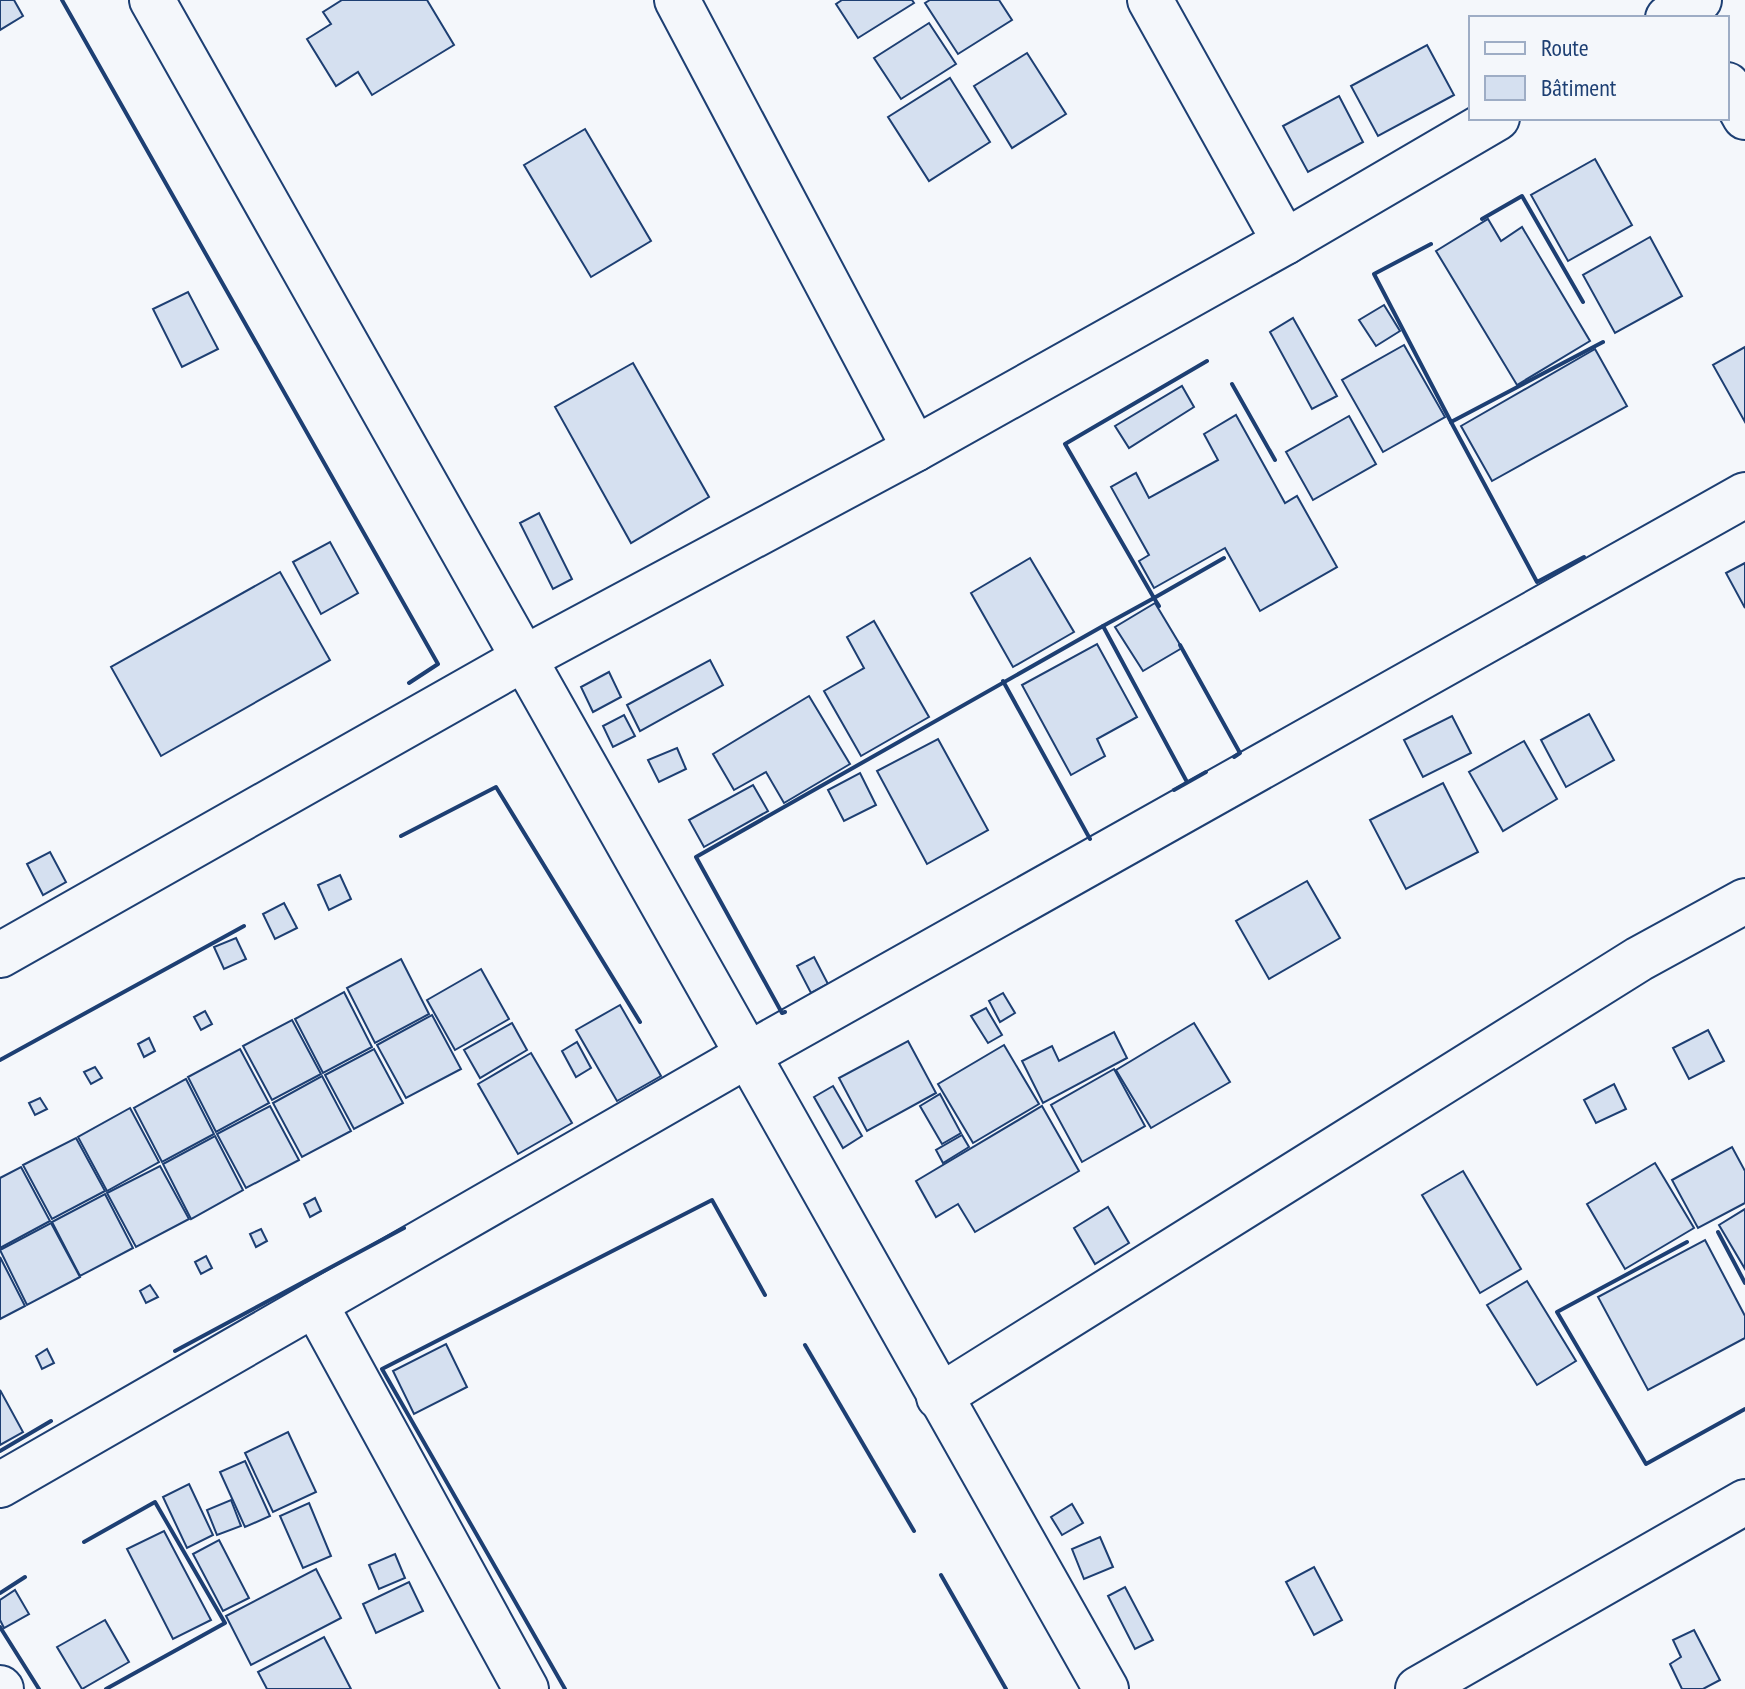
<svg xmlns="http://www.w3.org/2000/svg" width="1745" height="1689" font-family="'PT Sans Narrow',sans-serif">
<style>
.building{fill:#d5e0f0;stroke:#1d3f73;stroke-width:2}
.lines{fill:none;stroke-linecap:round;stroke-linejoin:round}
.minor-casing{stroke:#1d3f73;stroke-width:48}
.minor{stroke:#f4f7fb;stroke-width:44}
.wall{stroke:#1d3f73;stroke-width:4}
</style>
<rect width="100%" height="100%" fill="#f4f7fb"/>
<g class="building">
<path d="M 0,0 L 14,0 L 23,16 L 0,30 Z"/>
<path d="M 342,0 L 427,0 L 454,45 L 372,95 L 358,72 L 336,86 L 307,39 L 331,24 L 323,12 Z"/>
<path d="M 842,0 L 912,0 L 914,3 L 858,38 L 836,4 Z"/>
<path d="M 930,0 L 999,0 L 1012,20 L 958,54 L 925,3 Z"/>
<path d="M 929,23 L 956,64 L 901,99 L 874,58 Z"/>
<path d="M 1427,45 L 1454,95 L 1378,136 L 1351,86 Z"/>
<path d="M 1027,53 L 1066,114 L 1012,148 L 974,86 Z"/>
<path d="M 950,78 L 990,142 L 929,181 L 888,117 Z"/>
<path d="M 1339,96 L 1363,142 L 1308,172 L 1283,126 Z"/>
<path d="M 585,129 L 651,241 L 591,277 L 524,165 Z"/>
<path d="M 1595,159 L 1632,225 L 1568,261 L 1531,195 Z"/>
<path d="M 1488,219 L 1501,241 L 1522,227 L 1590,341 L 1517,385 L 1436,251 Z"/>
<path d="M 1650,237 L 1682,296 L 1615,333 L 1583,275 Z"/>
<path d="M 188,292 L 218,349 L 182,367 L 153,309 Z"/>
<path d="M 1384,305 L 1400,331 L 1376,346 L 1359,320 Z"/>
<path d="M 1293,318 L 1337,396 L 1312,409 L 1270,332 Z"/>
<path d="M 1404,345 L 1445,417 L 1383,452 L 1342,380 Z"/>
<path d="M 1745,347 L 1745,422 L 1713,365 Z"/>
<path d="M 1595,349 L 1627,406 L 1492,481 L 1461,426 Z"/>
<path d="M 633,363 L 709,497 L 631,543 L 555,407 Z"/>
<path d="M 1182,386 L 1194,407 L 1129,448 L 1115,426 Z"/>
<path d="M 1236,415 L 1285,503 L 1297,496 L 1337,567 L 1260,611 L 1225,548 L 1154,588 L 1139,561 L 1149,555 L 1111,487 L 1136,473 L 1149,498 L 1218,460 L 1204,434 Z"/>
<path d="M 1349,416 L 1376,464 L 1313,500 L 1286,452 Z"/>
<path d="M 539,513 L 572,579 L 553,589 L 520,523 Z"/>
<path d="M 330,542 L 358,593 L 321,614 L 293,562 Z"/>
<path d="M 1030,558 L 1074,632 L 1013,667 L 971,593 Z"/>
<path d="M 1745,563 L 1745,608 L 1726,573 Z"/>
<path d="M 280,572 L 330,660 L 161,756 L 111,667 Z"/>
<path d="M 1155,603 L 1182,648 L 1143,671 L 1115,627 Z"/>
<path d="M 874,621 L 929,717 L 861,756 L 824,691 L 864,668 L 847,637 Z"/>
<path d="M 1097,644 L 1137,717 L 1097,739 L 1105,756 L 1071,775 L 1022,685 Z"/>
<path d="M 710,660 L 723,685 L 640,731 L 627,705 Z"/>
<path d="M 609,672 L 621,697 L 593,712 L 581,687 Z"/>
<path d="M 809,696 L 850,764 L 784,803 L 766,772 L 734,790 L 713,754 Z"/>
<path d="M 1589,714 L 1614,760 L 1566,787 L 1541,740 Z"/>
<path d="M 624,715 L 635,736 L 613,747 L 603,726 Z"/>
<path d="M 1452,716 L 1471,753 L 1423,777 L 1404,740 Z"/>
<path d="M 938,739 L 988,830 L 927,864 L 877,771 Z"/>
<path d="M 1524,741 L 1557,799 L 1503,831 L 1469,772 Z"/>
<path d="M 677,748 L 686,769 L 659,782 L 648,760 Z"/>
<path d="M 860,773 L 876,805 L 844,821 L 828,790 Z"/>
<path d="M 1443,783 L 1478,852 L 1406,889 L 1370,820 Z"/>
<path d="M 753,785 L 768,811 L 704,847 L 689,820 Z"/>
<path d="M 50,852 L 66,882 L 43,895 L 27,864 Z"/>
<path d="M 340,875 L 351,899 L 329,910 L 318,885 Z"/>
<path d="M 1307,881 L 1340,938 L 1269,979 L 1236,921 Z"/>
<path d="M 284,903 L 297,928 L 275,939 L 263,914 Z"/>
<path d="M 236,938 L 246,959 L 224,969 L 214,947 Z"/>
<path d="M 814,957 L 828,984 L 811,993 L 797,966 Z"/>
<path d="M 401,959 L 429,1014 L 375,1043 L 347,988 Z"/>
<path d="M 481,969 L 509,1019 L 455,1050 L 427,1000 Z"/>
<path d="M 344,992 L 372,1047 L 323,1073 L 295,1019 Z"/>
<path d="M 1003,993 L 1015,1013 L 1000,1022 L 989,1001 Z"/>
<path d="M 620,1005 L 661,1076 L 617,1101 L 576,1030 Z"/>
<path d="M 986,1008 L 1002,1035 L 988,1043 L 971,1016 Z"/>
<path d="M 205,1011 L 212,1024 L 201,1030 L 194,1017 Z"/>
<path d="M 432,1015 L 461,1069 L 406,1098 L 377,1045 Z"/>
<path d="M 292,1020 L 321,1074 L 272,1100 L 243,1046 Z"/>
<path d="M 512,1023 L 527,1050 L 480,1078 L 464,1050 Z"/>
<path d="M 1194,1023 L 1230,1082 L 1151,1128 L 1116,1070 Z"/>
<path d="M 1708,1030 L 1724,1061 L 1689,1079 L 1673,1048 Z"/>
<path d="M 1114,1032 L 1127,1058 L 1043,1103 L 1022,1061 L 1052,1046 L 1059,1061 Z"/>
<path d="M 149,1038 L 155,1051 L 144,1057 L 138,1044 Z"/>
<path d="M 908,1041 L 936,1093 L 867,1131 L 839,1078 Z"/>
<path d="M 577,1042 L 591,1068 L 576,1077 L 562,1051 Z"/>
<path d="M 1004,1045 L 1039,1104 L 973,1143 L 938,1084 Z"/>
<path d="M 240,1049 L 269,1103 L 216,1132 L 188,1077 Z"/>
<path d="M 374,1049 L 403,1103 L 354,1129 L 325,1075 Z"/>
<path d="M 531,1053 L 572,1123 L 518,1154 L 478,1084 Z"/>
<path d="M 95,1067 L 102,1078 L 91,1084 L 84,1072 Z"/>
<path d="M 1114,1069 L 1145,1126 L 1082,1162 L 1051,1105 Z"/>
<path d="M 322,1076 L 351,1131 L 302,1157 L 273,1103 Z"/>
<path d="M 186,1079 L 214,1134 L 162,1162 L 134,1108 Z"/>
<path d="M 1614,1084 L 1626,1109 L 1596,1123 L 1584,1100 Z"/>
<path d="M 833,1086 L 862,1136 L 843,1148 L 814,1097 Z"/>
<path d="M 940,1094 L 961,1133 L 942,1144 L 920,1106 Z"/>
<path d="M 40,1098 L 47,1109 L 35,1115 L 29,1103 Z"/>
<path d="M 270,1106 L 299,1160 L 246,1188 L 217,1134 Z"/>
<path d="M 1042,1106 L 1079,1171 L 975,1232 L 958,1204 L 936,1217 L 916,1181 Z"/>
<path d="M 130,1108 L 159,1162 L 107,1191 L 78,1137 Z"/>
<path d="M 962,1135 L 969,1147 L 943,1163 L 936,1150 Z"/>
<path d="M 215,1136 L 243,1190 L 191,1219 L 163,1164 Z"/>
<path d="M 76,1138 L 105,1191 L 52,1219 L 23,1165 Z"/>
<path d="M 1732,1147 L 1745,1171 L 1745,1203 L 1698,1228 L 1672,1180 Z"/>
<path d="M 1655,1163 L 1694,1228 L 1625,1269 L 1587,1204 Z"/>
<path d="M 160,1166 L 189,1219 L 136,1247 L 107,1193 Z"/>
<path d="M 21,1167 L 50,1221 L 0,1248 L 0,1178 Z"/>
<path d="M 1463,1171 L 1521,1269 L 1480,1293 L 1422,1195 Z"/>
<path d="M 105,1194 L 133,1248 L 80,1276 L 52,1222 Z"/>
<path d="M 315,1198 L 321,1211 L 310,1217 L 304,1204 Z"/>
<path d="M 1108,1207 L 1129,1243 L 1095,1264 L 1074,1228 Z"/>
<path d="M 1745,1209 L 1745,1269 L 1719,1225 Z"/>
<path d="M 51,1223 L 80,1277 L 27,1305 L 0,1250 Z"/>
<path d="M 261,1229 L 267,1241 L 256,1247 L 250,1234 Z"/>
<path d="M 1705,1240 L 1745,1316 L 1745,1338 L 1648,1390 L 1598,1297 Z"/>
<path d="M 206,1256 L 212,1268 L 201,1274 L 195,1262 Z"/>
<path d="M 0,1257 L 25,1306 L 0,1319 Z"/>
<path d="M 1527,1281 L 1576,1361 L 1537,1385 L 1487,1305 Z"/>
<path d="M 150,1285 L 158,1297 L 146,1303 L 140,1291 Z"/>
<path d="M 446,1344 L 467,1387 L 414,1414 L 393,1371 Z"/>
<path d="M 47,1349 L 54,1363 L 42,1369 L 36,1356 Z"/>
<path d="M 0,1390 L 23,1432 L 0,1445 Z"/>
<path d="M 288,1432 L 316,1492 L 273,1512 L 245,1453 Z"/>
<path d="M 245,1461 L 270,1516 L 245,1527 L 220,1472 Z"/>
<path d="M 189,1484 L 213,1535 L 187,1548 L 163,1497 Z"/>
<path d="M 231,1500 L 241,1526 L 217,1535 L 207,1510 Z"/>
<path d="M 309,1503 L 331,1556 L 303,1568 L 280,1516 Z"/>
<path d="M 1072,1504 L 1083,1523 L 1062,1535 L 1051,1517 Z"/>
<path d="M 164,1531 L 211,1620 L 173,1639 L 127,1549 Z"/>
<path d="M 1100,1537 L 1113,1567 L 1084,1579 L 1072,1549 Z"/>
<path d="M 219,1540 L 249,1598 L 223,1611 L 193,1554 Z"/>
<path d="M 395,1554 L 405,1578 L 379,1589 L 369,1565 Z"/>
<path d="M 1314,1567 L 1342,1620 L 1314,1635 L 1286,1582 Z"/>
<path d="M 316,1569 L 341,1618 L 251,1665 L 226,1616 Z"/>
<path d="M 409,1582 L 423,1611 L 376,1633 L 363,1604 Z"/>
<path d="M 1125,1587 L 1153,1640 L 1135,1649 L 1108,1596 Z"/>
<path d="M 15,1590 L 29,1614 L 4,1628 L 0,1620 L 0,1600 Z"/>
<path d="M 105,1620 L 129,1662 L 82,1689 L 57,1647 Z"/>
<path d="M 1694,1630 L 1720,1680 L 1703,1689 L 1682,1689 L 1670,1664 L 1681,1657 L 1673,1640 Z"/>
<path d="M 324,1637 L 351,1689 L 267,1689 L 258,1672 Z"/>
</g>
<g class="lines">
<defs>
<g id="minor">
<path d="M 152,0 L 1106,1689"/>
<path d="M 677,0 L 915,449"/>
<path d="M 1150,0 L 1285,242"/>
<path d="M 1668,18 L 1699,0"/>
<path d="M 1727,85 L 1745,117"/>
<path d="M 0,955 L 523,659 L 915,449 L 1285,242 L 1497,118"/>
<path d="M 315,1304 L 526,1689"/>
<path d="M 939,1397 L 1639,959 L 1745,901"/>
<path d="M 0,1485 L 746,1056 L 1745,495"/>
<path d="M 0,1688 L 1,1689"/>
<path d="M 1418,1689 L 1745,1502"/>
</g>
</defs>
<use href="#minor" class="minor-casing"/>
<use href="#minor" class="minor"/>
<g class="wall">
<path d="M 62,0 L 438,664 L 409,683"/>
<path d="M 1482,219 L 1522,196 L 1583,302"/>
<path d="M 1431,244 L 1374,274 L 1451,422 L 1603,342"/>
<path d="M 1207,361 L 1065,444 L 1154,598 L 1224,558"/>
<path d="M 1232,384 L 1275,460"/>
<path d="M 1451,422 L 1537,582 L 1584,557"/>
<path d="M 1103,626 L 1187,782"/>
<path d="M 1180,645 L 1240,753 L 1234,757"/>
<path d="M 1003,681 L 1090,839"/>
<path d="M 1174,790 L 1206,772"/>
<path d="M 401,836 L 496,787 L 640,1022"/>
<path d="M 785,1012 L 782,1013 L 696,857 L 1103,626 L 1154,598 L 1159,606"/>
<path d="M 0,1060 L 244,926"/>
<path d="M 1718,1232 L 1745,1283"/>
<path d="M 1687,1242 L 1557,1312 L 1646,1464 L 1745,1409"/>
<path d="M 805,1345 L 914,1531"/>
<path d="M 175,1351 L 404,1228"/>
<path d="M 0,1451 L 51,1421"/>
<path d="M 84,1542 L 155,1502 L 225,1623 L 106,1689"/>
<path d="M 941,1575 L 1006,1689"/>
<path d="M 0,1593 L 25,1577"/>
<path d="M 0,1627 L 39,1689"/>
<path d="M 565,1689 L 382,1369 L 712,1200 L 765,1295"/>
</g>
</g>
<rect x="1469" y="16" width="260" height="104" fill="#f4f7fb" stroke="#9eadc5" stroke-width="2"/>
<rect x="1485" y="42" width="40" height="12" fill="#f4f7fb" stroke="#9eadc5" stroke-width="2"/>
<text x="1541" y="56" font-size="24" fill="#1d3f73">Route</text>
<rect x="1485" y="76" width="40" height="24" fill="#d5e0f0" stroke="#9eadc5" stroke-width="2"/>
<text x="1541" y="96" font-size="24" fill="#1d3f73">Bâtiment</text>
</svg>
